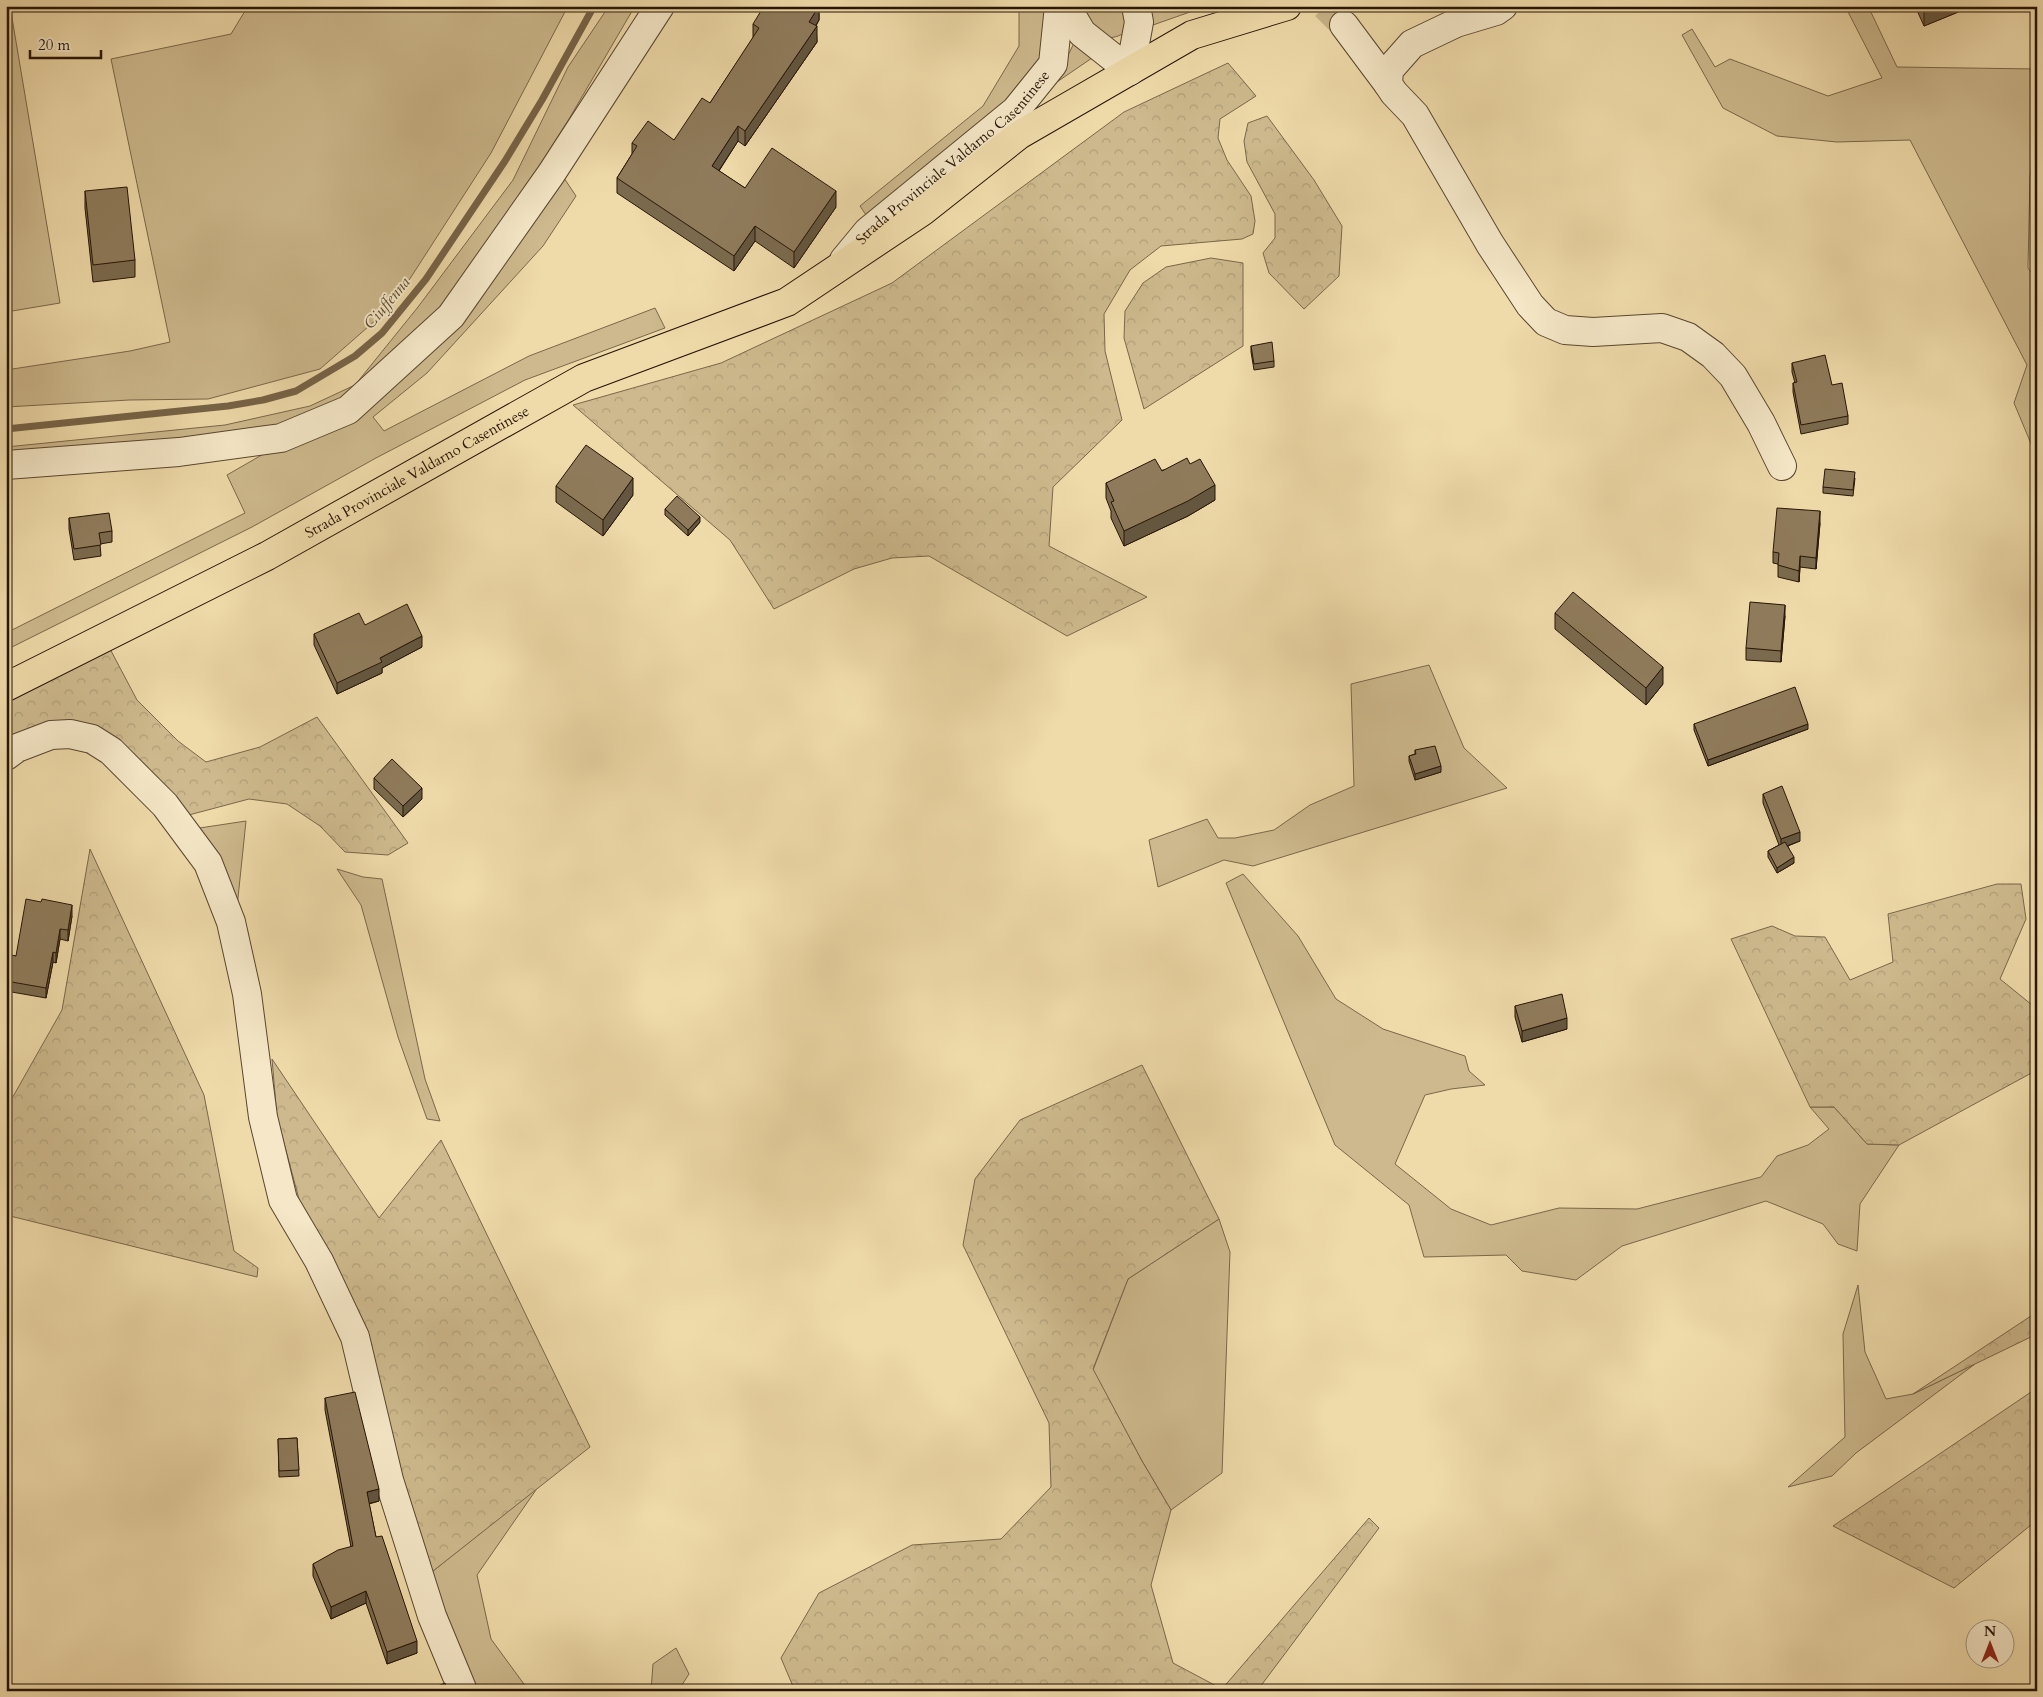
<svg xmlns="http://www.w3.org/2000/svg" width="2043" height="1697" font-family="Cardo,serif">
<style>
.green{fill:#cdb98d;stroke:#7a674a}
.forest{fill:url(#forest-crowns);stroke:#7a674a}
.lines{fill:none;stroke-linecap:round;stroke-linejoin:round}
.stream{stroke:#766347;stroke-width:7}
.minor-tunnel{stroke:#c7b388;stroke-width:28;stroke-dasharray:28 14;stroke-linecap:butt}
.minor-casing{stroke:#59462f;stroke-width:30}
.major-casing{stroke:#271506;stroke-width:30}
.minor{stroke:#f5e7c7;stroke-width:28}
.major{stroke:#efdaa9;stroke-width:28}
.wall{fill:#7b6a4e;stroke:#271506}
.shaded-wall{fill:#645640;stroke:#271506}
.building{fill:#8f7b5b;stroke:#271506}
.labels{text-anchor:middle;dominant-baseline:central;stroke-width:4;stroke-linejoin:round;paint-order:stroke}
.street-label{font-size:15px;fill:#271506;stroke:#f5e7c7}
.water-label{font-size:16px;font-style:italic;fill:#5c4931;stroke:#f5e7c7}
</style>
<defs>
<pattern id="forest-crowns" width="20" height="18" patternUnits="userSpaceOnUse" patternTransform="scale(1.25)"><rect width="20" height="18" fill="#cdb98d"/><path d="M2 6a3 3 0 1 1 6 0M12 15a3 3 0 1 1 6 0" fill="none" stroke="#b09e78"/></pattern>
</defs>
<rect width="100%" height="100%" fill="#efdaa9"/>
<filter id="stains"><feTurbulence type="fractalNoise" baseFrequency=".004" numOctaves="4"/><feColorMatrix values="0 0 0 0 .2 0 0 0 0 .09 0 0 0 0 .02 0 0 0 .5 -.17"/></filter>
<radialGradient id="worn" r=".72"><stop offset=".6" stop-color="#630" stop-opacity="0"/><stop offset="1" stop-color="#630" stop-opacity=".3"/></radialGradient>
<g class="green">
<path d="M 6,6 L 10,6 L 60,303 L 6,312 Z"/>
<path d="M 248,6 L 568,6 L 491,153 L 393,305 L 320,369 L 208,399 L 129,400 L 6,407 L 6,370 L 130,351 L 170,342 L 111,59 L 231,34 Z"/>
<path d="M 609,6 L 635,6 L 569,119 L 478,263 L 406,348 L 346,403 L 279,431 L 6,459 L 6,447 L 225,425 L 310,406 L 355,385 L 418,307 L 513,180 L 568,67 Z"/>
<path d="M 1019,6 L 1051,6 L 1040,62 L 995,113 L 868,218 L 860,206 L 983,106 L 1019,46 Z"/>
<path d="M 1078,6 L 1128,6 L 1127,31 C 1117,39 1101,41 1091,31 C 1086,25 1082,14 1078,6 Z"/>
<path d="M 1148,6 L 1207,6 L 1153,25 Z"/>
<path d="M 1845,6 L 1868,6 L 1897,67 L 2037,69 L 2037,127 L 2030,176 L 2028,268 L 2037,280 L 2037,458 L 2014,403 L 2027,365 L 1910,140 L 1837,142 L 1777,136 L 1723,108 L 1682,35 L 1692,29 L 1715,67 L 1730,59 L 1828,96 L 1882,78 Z"/>
<path d="M 1074,43 L 1092,58 L 1054,84 Z"/>
<path d="M 564,178 L 576,196 L 543,246 L 427,373 L 373,417 L 384,431 L 529,356 L 655,308 L 665,328 L 525,380 L 376,458 L 252,527 L 6,650 L 6,633 L 245,513 L 227,475 L 404,373 L 491,284 Z"/>
<path d="M 1429,665 L 1464,748 L 1507,788 L 1253,866 L 1224,860 L 1158,887 L 1149,840 L 1207,819 L 1218,838 L 1235,838 L 1274,830 L 1310,805 L 1354,786 L 1351,684 Z"/>
<path d="M 246,821 L 236,917 L 193,829 Z"/>
<path d="M 337,869 L 363,877 L 382,879 L 425,1079 L 440,1121 L 427,1119 L 398,1037 L 361,905 Z"/>
<path d="M 1243,874 L 1298,936 L 1336,999 L 1383,1029 L 1465,1056 L 1469,1071 L 1485,1085 L 1451,1089 L 1425,1095 L 1395,1164 L 1451,1209 L 1491,1225 L 1559,1208 L 1637,1209 L 1761,1177 L 1777,1156 L 1808,1145 L 1829,1129 L 1810,1107 L 1834,1107 L 1867,1144 L 1899,1145 L 1860,1204 L 1857,1251 L 1838,1244 L 1823,1224 L 1766,1201 L 1622,1246 L 1576,1280 L 1522,1271 L 1506,1255 L 1424,1257 L 1409,1205 L 1335,1145 L 1226,883 Z"/>
<path d="M 1219,1219 L 1230,1252 L 1222,1473 L 1171,1510 L 1142,1461 L 1093,1370 L 1128,1279 Z"/>
<path d="M 1858,1285 L 1865,1352 L 1886,1399 L 1913,1394 L 1975,1364 L 1856,1453 L 1832,1476 L 1788,1487 L 1845,1437 L 1843,1334 Z"/>
<path d="M 538,1487 L 477,1575 L 491,1639 L 529,1691 L 472,1691 L 428,1575 Z"/>
<path d="M 676,1648 L 689,1674 L 678,1691 L 651,1691 L 653,1664 Z"/>
</g>
<g class="forest">
<path d="M 1228,63 L 1256,96 L 1220,119 L 1218,138 L 1227,160 L 1251,196 L 1255,221 L 1253,234 L 1242,239 L 1161,246 L 1130,270 L 1104,314 L 1105,351 L 1122,420 L 1053,487 L 1049,546 L 1147,597 L 1067,636 L 929,556 L 892,558 L 854,569 L 774,609 L 730,540 L 573,405 L 721,363 L 892,283 L 1124,112 Z"/>
<path d="M 1267,116 L 1314,180 L 1342,226 L 1339,276 L 1304,309 L 1269,273 L 1263,253 L 1275,238 L 1275,214 L 1247,162 L 1244,141 L 1248,123 Z"/>
<path d="M 1211,258 L 1243,263 L 1243,346 L 1144,409 L 1124,338 L 1125,311 L 1143,283 L 1166,267 Z"/>
<path d="M 109,647 L 137,700 L 178,741 L 206,762 L 260,747 L 317,717 L 408,843 L 388,855 L 345,852 L 320,826 L 287,804 L 249,799 L 185,816 L 115,746 L 6,742 L 6,698 Z"/>
<path d="M 90,849 L 204,1095 L 234,1251 L 258,1268 L 257,1277 L 6,1215 L 6,1109 L 62,1010 Z"/>
<path d="M 1997,884 L 2021,884 L 2026,919 L 2000,979 L 2037,1009 L 2037,1070 L 1899,1145 L 1867,1144 L 1834,1107 L 1810,1107 L 1731,939 L 1772,926 L 1795,936 L 1825,937 L 1850,980 L 1893,962 L 1888,914 Z"/>
<path d="M 272,1059 L 379,1218 L 441,1140 L 590,1447 L 428,1575 L 303,1214 L 277,1117 Z"/>
<path d="M 1142,1065 L 1219,1219 L 1128,1279 L 1093,1369 L 1142,1461 L 1171,1510 L 1151,1585 L 1173,1663 L 1222,1689 L 1369,1518 L 1379,1528 L 1257,1691 L 795,1691 L 781,1658 L 819,1593 L 912,1545 L 1001,1539 L 1051,1487 L 1049,1423 L 963,1245 L 975,1179 L 1020,1120 Z"/>
<path d="M 2037,1312 L 2037,1334 L 1913,1394 Z"/>
<path d="M 2037,1388 L 2037,1520 L 1954,1588 L 1833,1526 Z"/>
</g>
<g class="lines">
<g class="stream">
<path d="M 6,429 L 228,406 L 263,400 L 296,391 L 355,356 L 382,333 L 426,279 L 505,161 L 542,100 L 594,6"/>
<path d="M 6,1690 L 8,1691"/>
</g>
<path class="minor-tunnel" d="M 1325,6 L 1344,25"/>
<defs>
<g id="minor">
<path d="M 1066,6 L 1082,33 L 1130,71 L 1139,22 L 1136,6"/>
<path d="M 1503,6 L 1496,11 L 1456,23 L 1412,44 L 1389,70 L 1388,84 L 1394,93 L 1415,115 L 1490,244 L 1530,305 L 1546,322 L 1565,330 L 1593,332 L 1662,328 L 1688,337 L 1713,355 L 1733,376 L 1761,423 L 1782,466"/>
<path d="M 1344,25 L 1388,84"/>
<path id="s1" d="M 844,260 L 868,231 L 1016,110 L 1053,64 L 1059,6"/>
<path d="M 6,465 L 179,452 L 281,438 L 348,410 L 451,316 L 551,174 L 660,6"/>
<path d="M 6,756 L 17,748 L 51,735 L 70,734 L 92,739 L 111,751 L 165,805 L 208,863 L 231,922 L 247,994 L 263,1117 L 283,1200 L 319,1261 L 355,1337 L 389,1480 L 432,1616 L 463,1691"/>
</g>
<g id="major">
<path id="s2" d="M 6,687 L 267,556 L 584,378 L 787,302 L 923,211 L 1019,135 L 1192,35 L 1287,6"/>
</g>
</defs>
<use href="#minor" class="minor-casing"/>
<use href="#major" class="major-casing"/>
<use href="#minor" class="minor"/>
<use href="#major" class="major"/>
</g>
<g class="wall">
<path d="M 819,6 L 819,20 L 816,26 L 817,42 L 745,146 L 738,141 L 719,171 L 745,188 L 836,207 L 794,268 L 755,241 L 734,271 L 617,193 L 617,178 L 632,154 L 632,143 L 674,140 L 710,103 L 753,38 L 753,24 Z"/>
<path d="M 1915,6 L 1973,6 L 1924,26 Z"/>
<path d="M 85,191 L 135,260 L 135,277 L 93,282 L 85,208 Z"/>
<path d="M 1251,346 L 1274,361 L 1274,367 L 1254,370 L 1251,352 Z"/>
<path d="M 1792,363 L 1832,385 L 1848,416 L 1848,424 L 1801,434 L 1793,392 L 1793,383 L 1795,383 L 1792,372 Z"/>
<path d="M 1190,464 L 1215,500 L 1188,516 L 1124,546 L 1111,518 L 1111,511 L 1106,498 L 1106,483 Z"/>
<path d="M 1855,478 L 1853,496 L 1823,493 L 1823,487 Z"/>
<path d="M 556,486 L 633,495 L 603,536 L 556,502 Z"/>
<path d="M 665,509 L 700,522 L 688,536 L 665,515 Z"/>
<path d="M 69,518 L 112,531 L 112,542 L 100,544 L 101,556 L 74,560 L 69,529 Z"/>
<path d="M 1820,523 L 1816,569 L 1800,567 L 1799,582 L 1778,577 L 1778,564 L 1773,563 L 1773,552 Z"/>
<path d="M 1555,613 L 1663,684 L 1646,705 L 1555,629 Z"/>
<path d="M 1785,616 L 1781,662 L 1746,660 L 1746,648 Z"/>
<path d="M 365,625 L 422,647 L 382,668 L 382,673 L 337,694 L 314,645 L 314,634 Z"/>
<path d="M 1694,724 L 1808,729 L 1708,766 L 1694,730 Z"/>
<path d="M 1415,750 L 1441,772 L 1415,780 L 1409,761 L 1409,756 L 1415,754 Z"/>
<path d="M 374,778 L 422,799 L 403,817 L 374,789 Z"/>
<path d="M 1763,794 L 1800,841 L 1788,846 L 1794,863 L 1777,873 L 1768,857 L 1768,851 L 1779,845 L 1763,803 Z"/>
<path d="M 72,916 L 68,941 L 60,939 L 56,963 L 53,962 L 46,998 L 6,991 L 6,954 L 16,956 Z"/>
<path d="M 1515,1006 L 1567,1029 L 1522,1042 L 1515,1017 Z"/>
<path d="M 325,1398 L 379,1501 L 369,1504 L 376,1537 L 417,1653 L 387,1664 L 366,1603 L 331,1619 L 313,1576 L 313,1564 L 351,1547 L 325,1410 Z"/>
<path d="M 297,1438 L 299,1476 L 279,1477 L 278,1439 Z"/>
</g>
<g class="shaded-wall">
<path d="M 819,6 L 819,20 L 809,37 L 809,22 Z"/>
<path d="M 1932,6 L 1973,6 L 1924,26 L 1924,10 Z"/>
<path d="M 817,26 L 817,42 L 745,146 L 745,131 Z"/>
<path d="M 738,126 L 738,141 L 712,181 L 712,166 Z"/>
<path d="M 836,191 L 836,207 L 794,268 L 794,252 Z"/>
<path d="M 755,226 L 755,241 L 734,271 L 734,256 Z"/>
<path d="M 633,478 L 633,495 L 603,536 L 603,520 Z"/>
<path d="M 1215,485 L 1215,500 L 1188,516 L 1124,546 L 1124,531 Z"/>
<path d="M 1820,511 L 1820,523 L 1816,569 L 1816,558 Z"/>
<path d="M 700,517 L 700,522 L 688,536 L 688,530 Z"/>
<path d="M 1800,556 L 1800,567 L 1799,582 L 1799,571 Z"/>
<path d="M 1785,605 L 1785,616 L 1781,662 L 1781,651 Z"/>
<path d="M 422,636 L 422,647 L 382,668 L 382,673 L 337,694 L 337,683 L 380,658 Z"/>
<path d="M 1663,667 L 1663,684 L 1646,705 L 1646,688 Z"/>
<path d="M 1808,724 L 1808,729 L 1708,766 L 1708,760 Z"/>
<path d="M 1441,766 L 1441,772 L 1415,780 L 1415,774 Z"/>
<path d="M 422,788 L 422,799 L 403,817 L 403,806 Z"/>
<path d="M 1800,832 L 1800,841 L 1781,848 L 1781,839 Z"/>
<path d="M 1794,857 L 1794,863 L 1777,873 L 1777,868 Z"/>
<path d="M 72,905 L 72,916 L 68,941 L 68,930 Z"/>
<path d="M 60,929 L 60,939 L 56,963 L 56,953 Z"/>
<path d="M 53,952 L 53,962 L 46,998 L 46,988 Z"/>
<path d="M 1567,1018 L 1567,1029 L 1522,1042 L 1522,1031 Z"/>
<path d="M 379,1489 L 379,1501 L 367,1504 L 367,1492 Z"/>
<path d="M 366,1591 L 366,1603 L 331,1619 L 331,1607 Z"/>
<path d="M 417,1641 L 417,1653 L 387,1664 L 387,1652 Z"/>
</g>
<g class="building">
<path d="M 764,6 L 819,6 L 809,22 L 817,26 L 745,131 L 738,126 L 712,166 L 745,188 L 772,148 L 836,191 L 794,252 L 755,226 L 734,256 L 617,178 L 637,146 L 632,143 L 648,121 L 674,140 L 702,98 L 710,103 L 759,28 L 753,24 Z"/>
<path d="M 1922,6 L 1932,6 L 1924,10 Z"/>
<path d="M 127,187 L 135,260 L 93,265 L 85,191 Z"/>
<path d="M 1272,342 L 1274,361 L 1254,364 L 1251,346 Z"/>
<path d="M 1825,355 L 1832,385 L 1842,383 L 1848,416 L 1801,425 L 1793,383 L 1797,382 L 1792,363 Z"/>
<path d="M 586,445 L 633,478 L 603,520 L 556,486 Z"/>
<path d="M 1187,458 L 1190,464 L 1200,459 L 1215,485 L 1188,501 L 1124,531 L 1111,502 L 1114,501 L 1106,483 L 1155,459 L 1162,471 Z"/>
<path d="M 1825,469 L 1855,472 L 1853,490 L 1823,487 Z"/>
<path d="M 677,496 L 700,517 L 688,530 L 665,509 Z"/>
<path d="M 1777,508 L 1820,511 L 1816,558 L 1800,556 L 1799,571 L 1778,565 L 1779,553 L 1773,552 Z"/>
<path d="M 109,513 L 112,531 L 99,533 L 101,545 L 74,549 L 69,518 Z"/>
<path d="M 1573,592 L 1663,667 L 1646,688 L 1555,613 Z"/>
<path d="M 1750,602 L 1785,605 L 1781,651 L 1746,648 Z"/>
<path d="M 407,604 L 422,636 L 380,658 L 382,662 L 337,683 L 314,634 L 359,613 L 365,625 Z"/>
<path d="M 1795,687 L 1808,724 L 1708,760 L 1694,724 Z"/>
<path d="M 1435,746 L 1441,766 L 1415,774 L 1409,756 L 1416,754 L 1415,750 Z"/>
<path d="M 392,759 L 422,788 L 403,806 L 374,778 Z"/>
<path d="M 1782,786 L 1800,832 L 1781,839 L 1763,794 Z"/>
<path d="M 1785,842 L 1794,857 L 1777,868 L 1768,851 Z"/>
<path d="M 26,899 L 41,902 L 42,899 L 72,905 L 68,930 L 60,929 L 56,953 L 53,952 L 46,988 L 6,981 L 6,954 L 16,956 Z"/>
<path d="M 1562,994 L 1567,1018 L 1522,1031 L 1515,1006 Z"/>
<path d="M 355,1392 L 379,1489 L 367,1492 L 376,1537 L 382,1536 L 417,1641 L 387,1652 L 366,1591 L 331,1607 L 313,1564 L 338,1550 L 353,1546 L 325,1398 Z"/>
<path d="M 297,1438 L 299,1470 L 279,1471 L 278,1439 Z"/>
<path d="M 445,1683 L 448,1691 L 426,1691 Z"/>
</g>
<g class="labels">
<g class="street-label">
<text stroke="none"><textPath href="#s1" startOffset="150">Strada Provinciale Valdarno Casentinese</textPath></text>
<text stroke="none"><textPath href="#s2" startOffset="464">Strada Provinciale Valdarno Casentinese</textPath></text>
</g>
<g class="water-label">
<text transform="translate(387 303) rotate(-50)">Ciuffenna</text>
</g>
</g>
<rect width="2043" height="1697" fill="none" stroke="#efdaa9" stroke-width="25"/>
<rect x="8" y="8" width="2028" height="1682" fill="none" stroke="#271506" stroke-width="2.5"/>
<rect x="12" y="12" width="2018" height="1672" fill="none" stroke="#271506"/>
<g transform="translate(1990 1644)"><circle r="24" fill="#f5e7c7" stroke="#a3937a"/>
<path d="M0-4L9 19L0 12L-9 19Z" fill="#8f2418"/>
<text y="-8" font-size="14" font-weight="bold" text-anchor="middle" fill="#271506">N</text>
</g>
<path d="M30 50v8h71v-8" fill="none" stroke="#271506" stroke-width="2.5"/>
<text x="38" y="50" font-size="15" fill="#271506" stroke="#f5e7c7" stroke-width="4" paint-order="stroke">20 m</text>
<rect width="100%" height="100%" filter="url(#stains)"/>
<rect width="100%" height="100%" fill="url(#worn)"/>
</svg>
